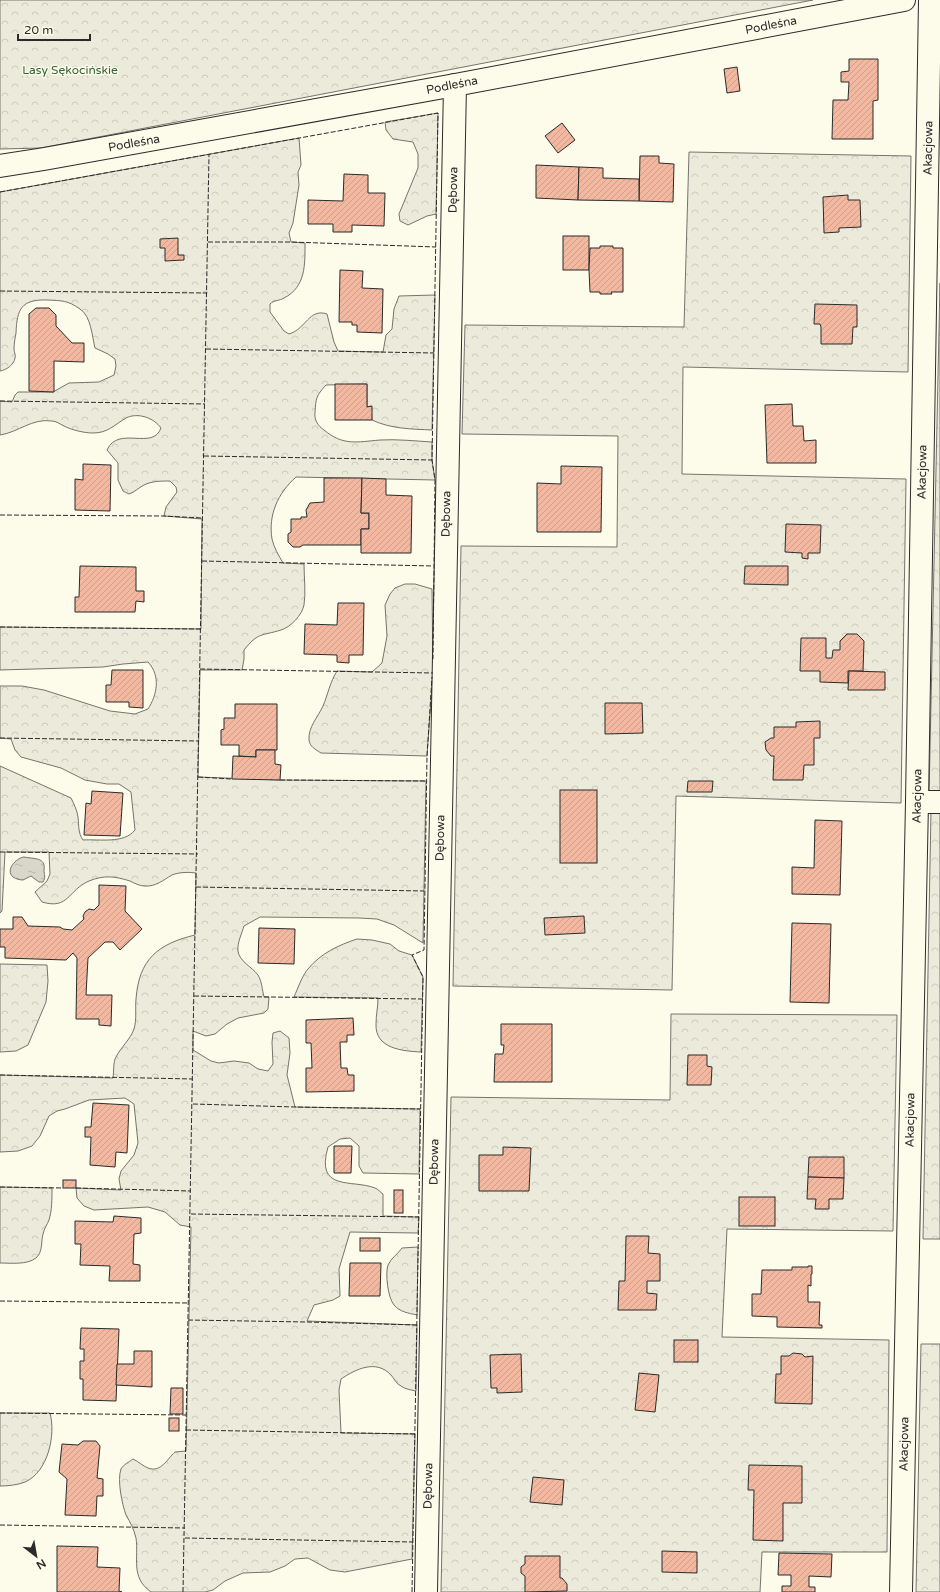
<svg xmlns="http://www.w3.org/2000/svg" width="940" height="1592" font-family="'Varela Round',sans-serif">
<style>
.forest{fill:url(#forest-crowns);stroke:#74746e}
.water{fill:url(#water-ripples);stroke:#74746e}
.building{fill:url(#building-hatch);stroke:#2b2b2b}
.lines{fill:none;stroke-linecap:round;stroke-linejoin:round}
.minor-casing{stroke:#2b2b2b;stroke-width:24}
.minor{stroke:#fdfbea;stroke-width:22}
.fence{stroke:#2b2b2b;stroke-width:1;stroke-dasharray:5 2;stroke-linecap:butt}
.labels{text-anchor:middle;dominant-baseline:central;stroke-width:3;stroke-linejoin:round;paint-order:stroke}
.street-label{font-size:12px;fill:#2b2b2b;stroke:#fdfbea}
.park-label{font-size:12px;fill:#34623c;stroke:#fdfbea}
</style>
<defs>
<pattern id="forest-crowns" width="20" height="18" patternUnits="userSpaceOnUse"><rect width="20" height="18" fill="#ecebdb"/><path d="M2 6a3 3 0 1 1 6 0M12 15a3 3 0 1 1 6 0" fill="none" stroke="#cbcabc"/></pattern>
<pattern id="water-ripples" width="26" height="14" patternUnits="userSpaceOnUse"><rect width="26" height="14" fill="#d8d7c9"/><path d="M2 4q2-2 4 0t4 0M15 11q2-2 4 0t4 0" fill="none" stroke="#bab9ad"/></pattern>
<pattern id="building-hatch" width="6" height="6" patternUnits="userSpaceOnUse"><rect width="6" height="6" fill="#f2b8a0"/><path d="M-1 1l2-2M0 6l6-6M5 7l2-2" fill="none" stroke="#d09e8a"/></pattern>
</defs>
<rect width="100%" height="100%" fill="#fdfbea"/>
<g class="forest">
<path d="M 0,0 L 813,0 L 41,148 L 0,149 Z"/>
<path d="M 438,113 L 436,214 L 427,216 L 408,225 L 400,221 L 399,214 L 418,168 L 418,154 L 413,142 L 393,139 L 386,130 L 385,122 Z"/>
<path d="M 299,138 L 301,165 L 298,172 L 299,185 L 293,223 L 289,233 L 291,242 L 305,243 C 305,264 306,287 284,298 C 279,301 274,300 270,304 L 270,312 L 284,331 L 289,334 C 306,329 309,308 327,314 L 334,342 L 338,351 L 383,352 L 386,335 L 392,329 L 394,309 L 399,296 L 435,295 L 432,430 C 412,429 391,429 372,420 L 371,406 L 367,407 L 367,384 L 326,385 C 316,396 316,398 315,412 C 314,420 318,426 324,430 C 343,446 357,442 380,440 C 397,439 415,441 432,442 L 432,460 L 435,480 L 296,477 C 278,493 268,515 272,539 C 274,548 279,556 283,563 L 304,564 C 304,577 306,593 304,605 C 302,615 291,627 281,630 C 262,636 258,632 244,650 L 244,659 L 242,670 L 200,670 L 198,777 L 280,780 L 426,781 L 423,943 L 394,925 L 377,919 L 359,918 L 260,917 L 244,926 C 242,933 237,943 238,951 C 239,961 252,967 258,975 C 262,982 262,989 264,997 L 269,997 L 268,1009 L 264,1013 L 238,1018 L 227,1024 L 215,1034 L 206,1036 L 193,1031 L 193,1050 L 211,1061 L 219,1063 L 234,1061 L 249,1063 L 258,1069 L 268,1071 L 273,1064 L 272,1042 L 273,1033 L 280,1031 L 289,1038 L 290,1053 L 287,1075 L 295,1107 L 420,1109 L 419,1174 L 363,1173 L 359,1166 L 359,1146 L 350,1138 L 340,1139 L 328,1147 C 315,1192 352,1179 375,1188 C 378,1189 380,1192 383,1194 L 383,1216 L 419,1217 L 418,1233 L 350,1232 L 339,1269 L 340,1296 L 333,1300 L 314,1305 L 307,1321 L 417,1325 L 416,1391 C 411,1390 405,1389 401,1386 C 396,1384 394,1378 391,1375 C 376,1359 356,1369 341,1379 L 339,1390 L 341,1433 L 415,1434 L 412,1559 L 345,1572 L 330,1570 L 308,1558 L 295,1559 L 285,1566 L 270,1572 L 243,1573 L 225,1581 L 213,1590 L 205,1592 L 151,1592 C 130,1577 139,1558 136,1538 C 134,1529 130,1522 126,1515 C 122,1504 117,1480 121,1469 C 123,1465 129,1462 133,1459 C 139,1462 143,1466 148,1468 C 161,1473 167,1459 175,1452 L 186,1451 L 191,1227 L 180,1225 L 165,1212 L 148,1207 L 94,1210 L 84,1206 L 77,1198 L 76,1188 L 121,1190 L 119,1179 L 121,1171 L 134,1155 L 138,1143 L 134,1104 L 125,1098 L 89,1100 L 65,1109 L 57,1111 L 49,1116 L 40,1136 L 32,1146 L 18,1151 L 0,1152 L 0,1075 L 113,1078 C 114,1072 113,1062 116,1057 C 121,1047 130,1040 134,1029 C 137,1019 135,1009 136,999 C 139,959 158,944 195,935 L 196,873 C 189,872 179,872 172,875 C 163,880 156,887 144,886 C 140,886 134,883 130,881 C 114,876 104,875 89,881 C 68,890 69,910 42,902 L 35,892 L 47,881 L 50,874 L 49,852 L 5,852 L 2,911 L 0,913 L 0,766 L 71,798 C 74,804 77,810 78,817 C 79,826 78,833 83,840 C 100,839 124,844 135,830 L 131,792 L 119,784 L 107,784 L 85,780 L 61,768 L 21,757 L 15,750 L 11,739 L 0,738 L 0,686 L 22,686 L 44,690 L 110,711 L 135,714 L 148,709 C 157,695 161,676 148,662 L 123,664 L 103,667 L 0,670 L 0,627 L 201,629 L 202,519 L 164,516 L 166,507 L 177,492 L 176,487 L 170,481 C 161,481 152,481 144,485 C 138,488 135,492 129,494 L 123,491 L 118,480 L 118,463 L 107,450 C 118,425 153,451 161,428 C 154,418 138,412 126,418 C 114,425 108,433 93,433 C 84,433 72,430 64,426 C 60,424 56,421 52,421 C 32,418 19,432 0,435 L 0,401 L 12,402 L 15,395 L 18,392 L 53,392 L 69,383 L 99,382 L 114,375 L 116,366 L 115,359 L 108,354 L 95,348 C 92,336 91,316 80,309 C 67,300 63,301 48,300 C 21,299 17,309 16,333 C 15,338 14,344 14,349 C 14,352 16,355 15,358 C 14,365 6,370 0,371 L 0,192 Z"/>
<path d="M 689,152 L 911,156 L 908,372 L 683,367 L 682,474 L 906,479 L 901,803 L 676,796 L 672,990 L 453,986 L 461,546 L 617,547 L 618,436 L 462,434 L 465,325 L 684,327 Z"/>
<path d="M 940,283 L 940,797 L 929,797 Z"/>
<path d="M 405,584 L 415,584 L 432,589 L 433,673 L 427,756 L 321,753 C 315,749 310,747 309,740 C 308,727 318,717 323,706 C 328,694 330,682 337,671 L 372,672 L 382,663 L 387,636 L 385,605 L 390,594 L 395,588 Z"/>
<path d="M 931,811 L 940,811 L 940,1239 L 923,1239 Z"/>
<path d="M 357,939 L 372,940 L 390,944 L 399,951 L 412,955 L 423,977 L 421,1052 C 403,1051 375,1049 376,1024 C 376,1015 378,1007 378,998 L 294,997 C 298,988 302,976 308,969 C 321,953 339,945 357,939 Z"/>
<path d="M 0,964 L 47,965 L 48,981 L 46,1002 L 28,1045 L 16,1051 L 0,1052 Z"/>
<path d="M 671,1014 L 897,1015 L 893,1231 L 727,1229 L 722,1337 L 889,1340 L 887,1552 L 762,1552 L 760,1592 L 441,1592 L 451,1097 L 670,1100 Z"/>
<path d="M 0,1187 L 52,1188 C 52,1199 52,1210 49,1220 C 47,1225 44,1229 43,1234 C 41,1241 43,1252 36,1258 C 27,1265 11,1263 0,1263 Z"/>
<path d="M 418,1247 L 417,1315 C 408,1313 400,1312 394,1305 C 388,1298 385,1274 388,1265 C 391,1258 398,1254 402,1248 Z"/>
<path d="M 921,1344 L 940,1344 L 940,1592 L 916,1592 Z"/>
<path d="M 0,1413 L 50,1413 C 56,1435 48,1472 25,1482 C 18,1485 7,1486 0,1486 Z"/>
</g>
<path class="water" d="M 24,857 C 34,859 46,857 44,870 C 44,875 46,877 43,882 L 39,882 L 31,876 L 23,880 C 20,880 16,879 13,877 C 5,870 16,858 24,857 Z"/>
<g class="building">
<path d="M 849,59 L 878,59 L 878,100 L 873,101 L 873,139 L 832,139 L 833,100 L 848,100 L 849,82 L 841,82 L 841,72 L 849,71 Z"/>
<path d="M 737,67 L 740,91 L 727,93 L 724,69 Z"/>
<path d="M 562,123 L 575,140 L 558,153 L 545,136 Z"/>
<path d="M 640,156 L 659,156 L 659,163 L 674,164 L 673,202 L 639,201 Z"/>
<path d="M 536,165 L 579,167 L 578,200 L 536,198 Z"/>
<path d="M 579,167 L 603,168 L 603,178 L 639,179 L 639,201 L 578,200 Z"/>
<path d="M 344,174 L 368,175 L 368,193 L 385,193 L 384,226 L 352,225 L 352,232 L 333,232 L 333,224 L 308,224 L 308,200 L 343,201 Z"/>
<path d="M 848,195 L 848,200 L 860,200 L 861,227 L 839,228 L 839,232 L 824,233 L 823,197 Z"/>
<rect x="563" y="236" width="26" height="34"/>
<path d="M 178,238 L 178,255 L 184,255 L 184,260 L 165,261 L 165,248 L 160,248 L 160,239 Z"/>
<path d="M 600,246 L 613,246 L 613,248 L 623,248 L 623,292 L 611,292 L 612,294 L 600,294 L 600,292 L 590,292 L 589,270 L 590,248 L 600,248 Z"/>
<path d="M 340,270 L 363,271 L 362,288 L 383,289 L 382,333 L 357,332 L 357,325 L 352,325 L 352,322 L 339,322 Z"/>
<path d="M 815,304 L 857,305 L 857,327 L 853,327 L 852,344 L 821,344 L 821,327 L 820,324 L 814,324 Z"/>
<path d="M 36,308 L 49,308 L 56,315 L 56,326 L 72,343 L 84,343 L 84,362 L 54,361 L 54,392 L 29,391 L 29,314 Z"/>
<path d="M 335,384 L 367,384 L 367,407 L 372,406 L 372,420 L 335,420 Z"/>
<path d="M 792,404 L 793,426 L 803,426 L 804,441 L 816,440 L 816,463 L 767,463 L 765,405 Z"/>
<path d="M 83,464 L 111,465 L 110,511 L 75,510 L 75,479 L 83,480 Z"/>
<path d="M 561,466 L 602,467 L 601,532 L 537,532 L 537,483 L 561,484 Z"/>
<path d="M 324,478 L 362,478 L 361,513 L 369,513 L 369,529 L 361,529 L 361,545 L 303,545 L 300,547 L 293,547 L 288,542 L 288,534 L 291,532 L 291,519 L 301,519 L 301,517 L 307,517 L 306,510 L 310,503 L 324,502 Z"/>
<path d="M 362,478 L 386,479 L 386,495 L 412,496 L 411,553 L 361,553 L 361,529 L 369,529 L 369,513 L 361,513 Z"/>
<path d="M 786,524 L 821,525 L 820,553 L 808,553 L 808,559 L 802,558 L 802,553 L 785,552 Z"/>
<path d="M 80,566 L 136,567 L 136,591 L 144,591 L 144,602 L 136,601 L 135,612 L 75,612 L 75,597 L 79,597 Z"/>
<path d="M 745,566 L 788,566 L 788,585 L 744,584 Z"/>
<path d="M 338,603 L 364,603 L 363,655 L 349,655 L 349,663 L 337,662 L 337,655 L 304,654 L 305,624 L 337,625 Z"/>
<path d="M 847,634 L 857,634 L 864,641 L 863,671 L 848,671 L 848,683 L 820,682 L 820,671 L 800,671 L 801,638 L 826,638 L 826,658 L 832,658 L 833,650 L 840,650 L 840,641 Z"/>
<path d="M 112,670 L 143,670 L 143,708 L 129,707 L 129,702 L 106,702 L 106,685 L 111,685 Z"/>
<path d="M 849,671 L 885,672 L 885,690 L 848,690 Z"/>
<path d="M 605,703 L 642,703 L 643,733 L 605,734 Z"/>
<path d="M 235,704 L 277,704 L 277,750 L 256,750 L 256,757 L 239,756 L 239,745 L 221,745 L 221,730 L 224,729 L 224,718 L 235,718 Z"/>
<path d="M 820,721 L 820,738 L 814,738 L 814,765 L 804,765 L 803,780 L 773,780 L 774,756 L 771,756 L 766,750 L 765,742 L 771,738 L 774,738 L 774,727 L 796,727 L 796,722 Z"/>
<path d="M 256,750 L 275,750 L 275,764 L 281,765 L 280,780 L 232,779 L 233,756 L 256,757 Z"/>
<path d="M 688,781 L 713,781 L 712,792 L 687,792 Z"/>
<rect x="560" y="790" width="37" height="73"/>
<path d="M 92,791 L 123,793 L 120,836 L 84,835 L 86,803 L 91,804 Z"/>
<path d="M 815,820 L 842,821 L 840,895 L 792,894 L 792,867 L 814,868 Z"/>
<path d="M 99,885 L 126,886 L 125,911 L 142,929 L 120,950 L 113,942 L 105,942 L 88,958 L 86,995 L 112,995 L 111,1026 L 99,1025 L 99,1019 L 76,1019 L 77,958 L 73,953 L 66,960 L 5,958 L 5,947 L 0,947 L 0,929 L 13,929 L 13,917 L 22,917 L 28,926 L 60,927 L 63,929 L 72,930 L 84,919 L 83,916 L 85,912 L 89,909 L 94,910 L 99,905 Z"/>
<path d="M 584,916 L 585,933 L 545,935 L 544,918 Z"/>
<path d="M 792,923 L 831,924 L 829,1003 L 790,1002 Z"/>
<path d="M 259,928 L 295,929 L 294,964 L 258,963 Z"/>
<path d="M 353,1018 L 354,1035 L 347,1035 L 347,1042 L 340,1042 L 341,1068 L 347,1068 L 348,1075 L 354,1075 L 354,1091 L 306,1092 L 306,1068 L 312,1068 L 311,1043 L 306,1043 L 306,1020 Z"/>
<path d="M 501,1024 L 552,1024 L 552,1082 L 494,1082 L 495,1054 L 503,1054 L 504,1045 L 501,1045 Z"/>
<path d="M 688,1055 L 707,1055 L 707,1066 L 712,1067 L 711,1085 L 687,1085 Z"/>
<path d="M 93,1103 L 129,1105 L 127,1153 L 116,1152 L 115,1167 L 90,1165 L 91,1137 L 85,1137 L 85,1127 L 91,1127 Z"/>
<path d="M 334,1146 L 352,1146 L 351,1173 L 334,1173 Z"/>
<path d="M 503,1147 L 531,1148 L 529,1191 L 479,1191 L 479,1155 L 503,1155 Z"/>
<path d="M 809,1157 L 844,1157 L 844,1178 L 808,1177 Z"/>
<path d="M 808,1177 L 844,1178 L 843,1199 L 829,1199 L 829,1209 L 815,1209 L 816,1199 L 807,1199 Z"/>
<rect x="63" y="1180" width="13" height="8"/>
<rect x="394" y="1190" width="9" height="23"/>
<rect x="739" y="1197" width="36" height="29"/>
<path d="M 114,1216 L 141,1218 L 141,1233 L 134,1234 L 133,1264 L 140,1265 L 140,1281 L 109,1281 L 110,1266 L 80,1265 L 81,1244 L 75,1244 L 75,1221 L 113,1222 Z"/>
<path d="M 626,1236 L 649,1236 L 648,1253 L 660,1254 L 660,1281 L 647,1281 L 647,1293 L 657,1294 L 656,1310 L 618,1310 L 619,1281 L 625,1281 Z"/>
<rect x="360" y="1238" width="20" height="13"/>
<path d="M 350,1263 L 381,1263 L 380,1296 L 349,1296 Z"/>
<path d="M 808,1266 L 812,1266 L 812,1274 L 811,1274 L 811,1286 L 808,1285 L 808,1302 L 820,1302 L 819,1325 L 822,1325 L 822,1328 L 777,1327 L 777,1317 L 752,1316 L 752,1294 L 761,1294 L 762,1270 L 792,1270 L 792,1267 L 808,1267 Z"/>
<path d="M 81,1328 L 119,1329 L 116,1401 L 83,1400 L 83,1379 L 80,1379 L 80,1361 L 84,1361 L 84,1349 L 80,1349 Z"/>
<rect x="674" y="1340" width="24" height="22"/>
<path d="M 134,1351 L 152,1351 L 152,1387 L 116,1385 L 117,1364 L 134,1364 Z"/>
<path d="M 793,1353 L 802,1354 L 805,1357 L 813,1356 L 812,1404 L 775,1403 L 776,1374 L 781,1374 L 781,1356 L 789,1356 Z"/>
<path d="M 521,1354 L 522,1392 L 497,1393 L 497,1388 L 491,1388 L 490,1355 Z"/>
<path d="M 639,1373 L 659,1375 L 655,1412 L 635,1410 Z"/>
<path d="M 171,1388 L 183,1388 L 183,1414 L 170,1414 Z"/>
<rect x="169" y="1418" width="10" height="13"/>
<path d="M 83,1441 L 96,1441 L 100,1446 L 97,1478 L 103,1479 L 103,1496 L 97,1496 L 96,1516 L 65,1515 L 67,1479 L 59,1472 L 62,1444 L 78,1445 Z"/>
<path d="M 749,1465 L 802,1466 L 802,1503 L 783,1503 L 783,1541 L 753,1540 L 754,1490 L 748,1490 Z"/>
<path d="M 533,1477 L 564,1480 L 562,1505 L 530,1502 Z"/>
<path d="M 57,1546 L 98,1547 L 97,1567 L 120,1568 L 119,1591 L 122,1592 L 57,1592 Z"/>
<path d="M 662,1551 L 697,1552 L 697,1573 L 662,1572 Z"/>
<path d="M 779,1553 L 832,1554 L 831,1577 L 809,1576 L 809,1587 L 815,1587 L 815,1592 L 782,1592 L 782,1586 L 791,1586 L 791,1575 L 778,1575 Z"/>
<path d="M 525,1556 L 560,1556 L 560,1578 L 562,1578 L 567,1584 L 567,1591 L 525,1592 L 525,1576 L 521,1573 L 521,1567 L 525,1564 Z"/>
</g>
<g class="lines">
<defs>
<g id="minor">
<path d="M 0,166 L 44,159 L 455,85 L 904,0"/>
<path d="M 917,802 L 940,802"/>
<path d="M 426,1592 L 455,85"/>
<path d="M 901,1592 L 917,802 L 930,0"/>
</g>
</defs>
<use href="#minor" class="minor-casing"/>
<use href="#minor" class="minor"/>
<g class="fence">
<path d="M 0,192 L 438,113 L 432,460 L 435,480 L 433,659"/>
<path d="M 208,242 L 291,242 L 436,247"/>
<path d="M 0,291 L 207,293"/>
<path d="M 206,349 L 434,353"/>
<path d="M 0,401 L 205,404"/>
<path d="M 204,456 L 432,460"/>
<path d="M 0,515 L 164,516 L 202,518"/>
<path d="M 202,561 L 433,566"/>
<path d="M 0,627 L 201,629"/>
<path d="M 200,669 L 433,673"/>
<path d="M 0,738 L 199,741"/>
<path d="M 198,777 L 232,779"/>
<path d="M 280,780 L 426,781"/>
<path d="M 0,852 L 198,854"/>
<path d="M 196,887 L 424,891"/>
<path d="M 194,996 L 422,999"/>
<path d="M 0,1075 L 193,1079"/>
<path d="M 193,1104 L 295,1107 L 420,1109"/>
<path d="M 0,1187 L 63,1188"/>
<path d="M 76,1188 L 191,1191"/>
<path d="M 191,1214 L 419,1217"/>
<path d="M 0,1301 L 189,1303"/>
<path d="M 188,1320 L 307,1322 L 417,1325"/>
<path d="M 0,1413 L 186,1415"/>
<path d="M 186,1430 L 415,1434"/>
<path d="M 0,1525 L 185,1528"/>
<path d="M 185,1538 L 413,1542"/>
<path d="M 183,1592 L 209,155"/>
<path d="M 412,1592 L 423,977 L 412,955 L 424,950 L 427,756 L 432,677"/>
</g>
</g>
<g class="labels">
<g class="street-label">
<text transform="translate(771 25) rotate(-11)">Podleśna</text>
<text transform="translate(452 85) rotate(-11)">Podleśna</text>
<text transform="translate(134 143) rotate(-10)">Podleśna</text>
<text transform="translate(928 148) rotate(-89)">Akacjowa</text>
<text transform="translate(453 190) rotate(-89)">Dębowa</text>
<text transform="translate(922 472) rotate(-89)">Akacjowa</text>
<text transform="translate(446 514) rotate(-89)">Dębowa</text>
<text transform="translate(917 796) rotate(-89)">Akacjowa</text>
<text transform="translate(440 838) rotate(-89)">Dębowa</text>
<text transform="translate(910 1120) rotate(-89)">Akacjowa</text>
<text transform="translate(434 1162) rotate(-89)">Dębowa</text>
<text transform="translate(904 1444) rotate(-89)">Akacjowa</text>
<text transform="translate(428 1486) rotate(-89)">Dębowa</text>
</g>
<g class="park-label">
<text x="70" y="70">Lasy Sękocińskie</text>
</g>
</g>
<g transform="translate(36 1556) rotate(149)" stroke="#fdfbea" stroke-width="3" paint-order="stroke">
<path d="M0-3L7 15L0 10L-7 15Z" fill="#2b2b2b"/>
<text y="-6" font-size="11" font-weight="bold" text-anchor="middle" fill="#2b2b2b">N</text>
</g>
<path d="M18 34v6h72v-6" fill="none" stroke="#2b2b2b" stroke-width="2"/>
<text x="24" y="34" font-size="12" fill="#2b2b2b" stroke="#fdfbea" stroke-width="3" paint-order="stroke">20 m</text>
</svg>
